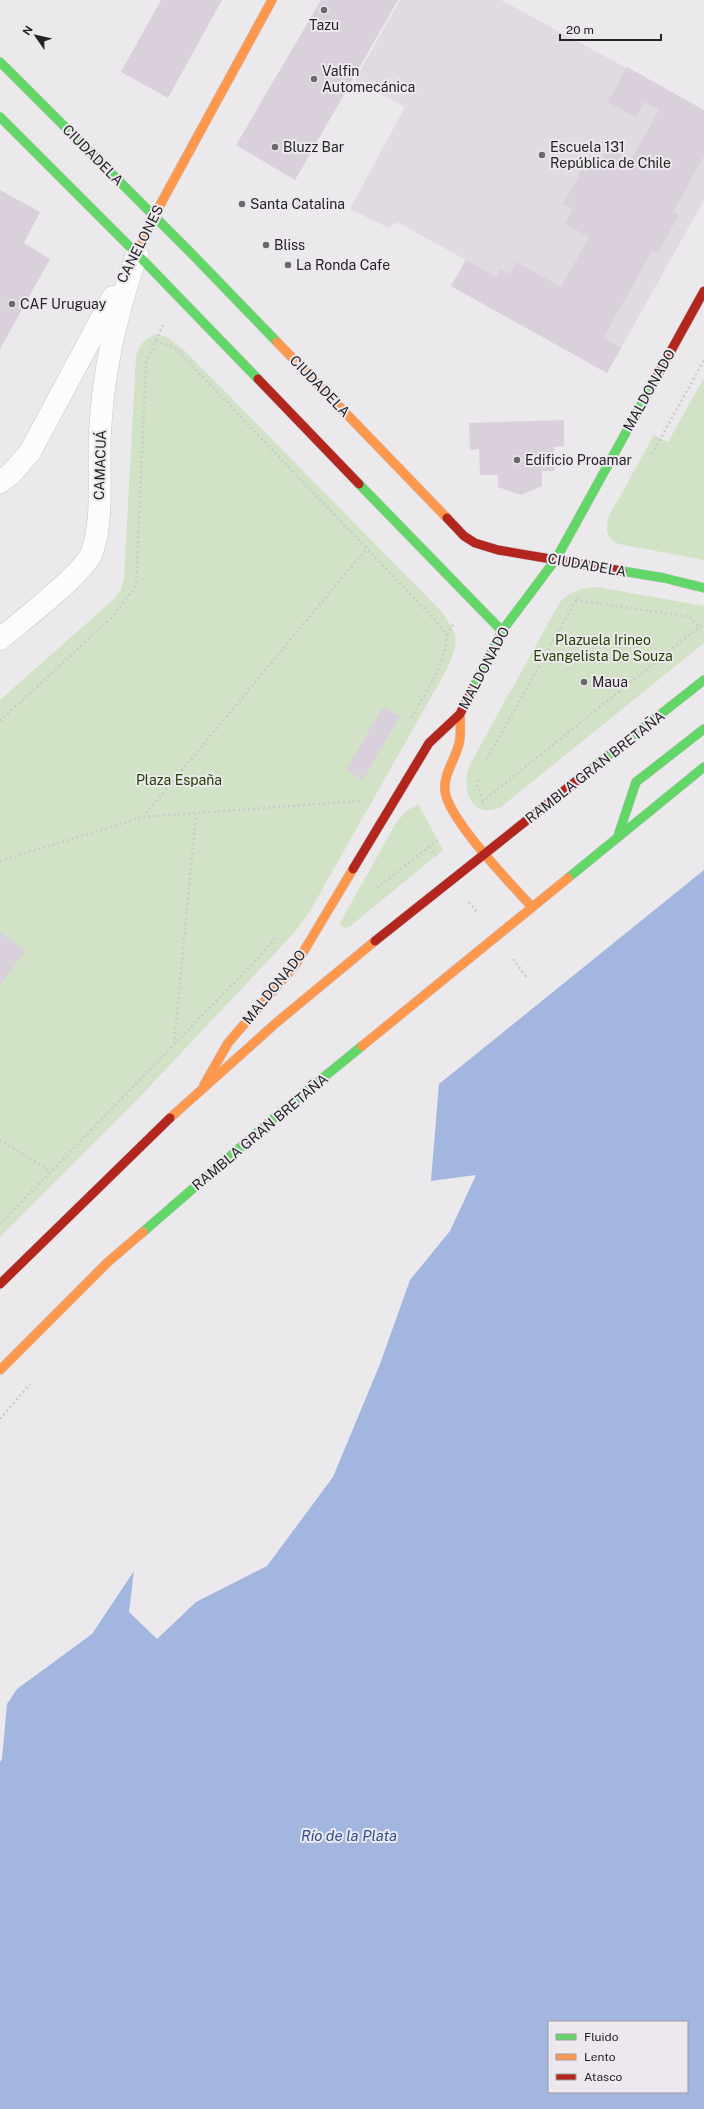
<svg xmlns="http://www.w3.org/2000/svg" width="704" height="2109" font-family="'Public Sans',sans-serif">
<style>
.built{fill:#e0dae1}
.green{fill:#d1e2c6}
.water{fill:#a2b6df;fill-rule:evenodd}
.building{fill:#d9d0dc}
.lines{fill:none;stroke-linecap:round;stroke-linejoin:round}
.street-casing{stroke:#c7c5c8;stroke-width:23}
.fast-casing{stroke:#c7c5c8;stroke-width:10}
.slow-casing{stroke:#c7c5c8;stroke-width:10}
.jam-casing{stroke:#c7c5c8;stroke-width:10}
.path{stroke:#cbcacb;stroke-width:2.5;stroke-dasharray:2 3;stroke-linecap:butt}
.street{stroke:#fcfcfc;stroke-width:22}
.fast{stroke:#63d668;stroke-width:9}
.slow{stroke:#ff974d;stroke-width:9}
.jam{stroke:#b3261e;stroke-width:9}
.poi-dot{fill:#6a696b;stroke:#ece8ed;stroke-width:1.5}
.labels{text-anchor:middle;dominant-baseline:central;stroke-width:4;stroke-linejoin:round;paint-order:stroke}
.poi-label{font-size:14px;fill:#252425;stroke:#ece8ed;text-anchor:start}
.street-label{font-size:14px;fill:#252425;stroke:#ece8ed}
.park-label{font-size:14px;fill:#224302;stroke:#ece8ed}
.water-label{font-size:15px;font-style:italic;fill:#2d4f94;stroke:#ece8ed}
</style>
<rect width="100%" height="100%" fill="#ebe9ec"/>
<path class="built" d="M 400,0 L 501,0 L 704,110 L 704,200 L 607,373 L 451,286 L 466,260 L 397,222 L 389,228 L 350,209 L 405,107 L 355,80 Z"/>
<g class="green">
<path d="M 155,334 L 167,337 L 185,351 L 441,611 C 458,636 460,638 448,667 L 310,911 L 294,933 L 135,1102 L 0,1237 L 0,700 L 114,599 L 121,590 L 124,579 L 136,356 C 140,344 144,340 155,334 Z"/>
<path d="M 704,378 L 704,560 L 619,544 C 606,538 605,529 609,516 L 654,435 L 668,442 Z"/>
<path d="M 597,587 L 704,606 L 704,643 L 501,807 C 471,820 461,789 469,766 L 560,602 C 570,591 582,588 597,587 Z"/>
<path d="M 418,804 L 443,850 L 349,927 L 344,928 L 340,925 L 341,921 L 396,823 L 405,812 Z"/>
</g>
<path class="water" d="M 704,870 L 704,2109 L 0,2109 L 0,1762 L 2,1759 L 7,1704 L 17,1689 L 92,1634 L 134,1571 L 129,1612 L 157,1639 L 196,1602 L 267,1566 L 333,1477 L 380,1364 L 410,1280 L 450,1231 L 476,1175 L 431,1181 L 439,1084 ZM 549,2022 L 687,2022 L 687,2092 L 549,2092 Z"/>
<g class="building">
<path d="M 161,0 L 222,0 L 168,98 L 121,72 Z"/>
<path d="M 321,0 L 398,0 L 295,180 L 236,145 Z"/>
<path d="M 627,67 L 704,110 L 704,156 L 673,212 L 679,215 L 658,253 L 653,250 L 603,338 L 621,348 L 607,373 L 451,286 L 466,260 L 496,277 L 500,269 L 509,274 L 516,262 L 561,287 L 589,237 L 565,224 L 573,209 L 563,204 L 589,157 L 600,163 L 609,147 L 631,160 L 659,110 L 645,102 L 636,118 L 608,102 Z"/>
<path d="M 0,190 L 40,212 L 24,243 L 50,259 L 0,349 Z"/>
<path d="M 564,420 L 564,446 L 554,447 L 555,471 L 542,471 L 542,486 L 521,495 L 498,487 L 498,475 L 480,475 L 479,449 L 470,450 L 469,423 Z"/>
<path d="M 383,707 L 400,716 L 363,780 L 346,770 Z"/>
<path d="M 0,932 L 25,951 L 0,985 Z"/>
</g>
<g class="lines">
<defs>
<g id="street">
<path d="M 0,482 L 10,475 L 30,452 L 113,297"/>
<path d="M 0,639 C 20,622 84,574 92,552 C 104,520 98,467 100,432 C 103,371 117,311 137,254"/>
</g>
<g id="fast">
<path d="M 0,62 L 192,254 L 277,342"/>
<path d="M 0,117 L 137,254 L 258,379"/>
<path d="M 359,484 L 502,631"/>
<path d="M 622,571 L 664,578 L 704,588"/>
<path d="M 473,688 L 502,631 L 556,559 L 656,378"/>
<path d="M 590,770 L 704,680"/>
<path d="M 618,836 L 636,782 L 704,729"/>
<path d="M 568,878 L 704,767"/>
<path d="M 143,1232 L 281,1112 L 362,1046"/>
</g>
<g id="slow">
<path d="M 137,254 L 154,216 L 272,0"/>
<path d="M 277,342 L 447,518"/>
<path d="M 460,714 C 460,725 462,737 458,747 C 454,761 443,776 445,791 C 448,819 511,884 532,907"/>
<path d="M 362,1046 L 568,878"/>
<path d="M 204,1085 L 228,1043 L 296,964 L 353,869"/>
<path d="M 170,1118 L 276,1023 L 375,941"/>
<path d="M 0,1370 L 108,1262 L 143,1232"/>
</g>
<g id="jam">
<path d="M 656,378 L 704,291"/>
<path d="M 258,379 L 359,484"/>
<path d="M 447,518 L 464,536 L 475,543 L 498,550 L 622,571"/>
<path d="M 353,869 L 429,743 L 460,714 L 473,688"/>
<path d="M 375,941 L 590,770"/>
<path d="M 0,1284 L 170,1118"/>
</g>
</defs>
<use href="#street" class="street-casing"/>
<use href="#fast" class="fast-casing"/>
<use href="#slow" class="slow-casing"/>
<use href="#jam" class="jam-casing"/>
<g class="path">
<path d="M 156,341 L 174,347 L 436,621 L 447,635 C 445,665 426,692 411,718"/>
<path d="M 652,454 L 704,360"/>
<path d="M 576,600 L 690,617 L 699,627"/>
<path d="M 447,635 L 454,623"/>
<path d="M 0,721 L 112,617 L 136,586 L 146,362 L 164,323"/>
<path d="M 487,759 L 580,593"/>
<path d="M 478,780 L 477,785 L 483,800"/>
<path d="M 482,802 L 704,623"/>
<path d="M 143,817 L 367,548"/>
<path d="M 429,847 L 436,856"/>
<path d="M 0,861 L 143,817 L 360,801"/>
<path d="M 377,888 L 439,839"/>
<path d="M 469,902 L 478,914"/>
<path d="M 513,959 L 527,978"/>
<path d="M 174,1044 L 196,814"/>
<path d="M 0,1140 L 51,1172"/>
<path d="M 0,1224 L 256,960 L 277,936"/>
<path d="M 0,1419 L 30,1384"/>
</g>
<use href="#street" class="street"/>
<use href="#fast" class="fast"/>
<use href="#slow" class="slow"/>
<use href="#jam" class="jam"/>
</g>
<g class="poi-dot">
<circle cx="324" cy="10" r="4"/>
<circle cx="314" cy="79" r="4"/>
<circle cx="275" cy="147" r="4"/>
<circle cx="542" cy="155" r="4"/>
<circle cx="242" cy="204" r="4"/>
<circle cx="266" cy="245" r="4"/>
<circle cx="288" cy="265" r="4"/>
<circle cx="12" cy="304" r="4"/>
<circle cx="517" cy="460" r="4"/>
<circle cx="584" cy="682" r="4"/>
</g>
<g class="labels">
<g class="poi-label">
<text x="324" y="25" text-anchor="middle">Tazu</text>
<text x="322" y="71">Valfin<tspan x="322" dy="16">Automecánica</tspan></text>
<text x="283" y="147">Bluzz Bar</text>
<text x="550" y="147">Escuela 131<tspan x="550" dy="16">República de Chile</tspan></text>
<text x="250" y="204">Santa Catalina</text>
<text x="274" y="245">Bliss</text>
<text x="296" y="265">La Ronda Cafe</text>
<text x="20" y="304">CAF Uruguay</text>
<text x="525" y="460">Edificio Proamar</text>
<text x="592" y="682">Maua</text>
</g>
<g class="street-label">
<text transform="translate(93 155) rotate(45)">CIUDADELA</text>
<text transform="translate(140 244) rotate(-63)">CANELONES</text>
<text transform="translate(320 386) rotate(46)">CIUDADELA</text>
<text transform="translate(649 390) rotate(-61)">MALDONADO</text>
<text transform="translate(100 465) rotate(-88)">CAMACUÁ</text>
<text transform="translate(587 565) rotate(10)">CIUDADELA</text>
<text transform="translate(484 668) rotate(-62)">MALDONADO</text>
<text transform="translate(595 767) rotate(-38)">RAMBLA GRAN BRETAÑA</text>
<text transform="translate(274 987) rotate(-51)">MALDONADO</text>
<text transform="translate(260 1132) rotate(-40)">RAMBLA GRAN BRETAÑA</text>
</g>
<g class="park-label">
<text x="603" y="640">Plazuela Irineo<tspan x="603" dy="16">Evangelista De Souza</tspan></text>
<text x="179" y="780">Plaza España</text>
</g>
<g class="water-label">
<text x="349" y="1835">Río de la Plata</text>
</g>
</g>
<rect x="548" y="2021" width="140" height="72" fill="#ece8ed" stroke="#9c9a9d"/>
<rect x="556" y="2034" width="20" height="6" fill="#63d668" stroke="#9c9a9d"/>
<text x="584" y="2041" font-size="12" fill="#252425">Fluido</text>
<rect x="556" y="2054" width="20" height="6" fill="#ff974d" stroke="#9c9a9d"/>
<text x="584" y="2061" font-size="12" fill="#252425">Lento</text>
<rect x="556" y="2074" width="20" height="6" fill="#b3261e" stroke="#9c9a9d"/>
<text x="584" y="2081" font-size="12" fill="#252425">Atasco</text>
<g transform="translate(36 36) rotate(304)" stroke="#ece8ed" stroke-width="3" paint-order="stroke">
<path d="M0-3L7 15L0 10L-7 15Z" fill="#252425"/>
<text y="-6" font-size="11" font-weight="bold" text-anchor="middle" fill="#252425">N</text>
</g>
<path d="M560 34v6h101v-6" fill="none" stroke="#252425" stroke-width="2"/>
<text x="566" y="34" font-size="12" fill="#252425" stroke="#ece8ed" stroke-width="3" paint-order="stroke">20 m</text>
</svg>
